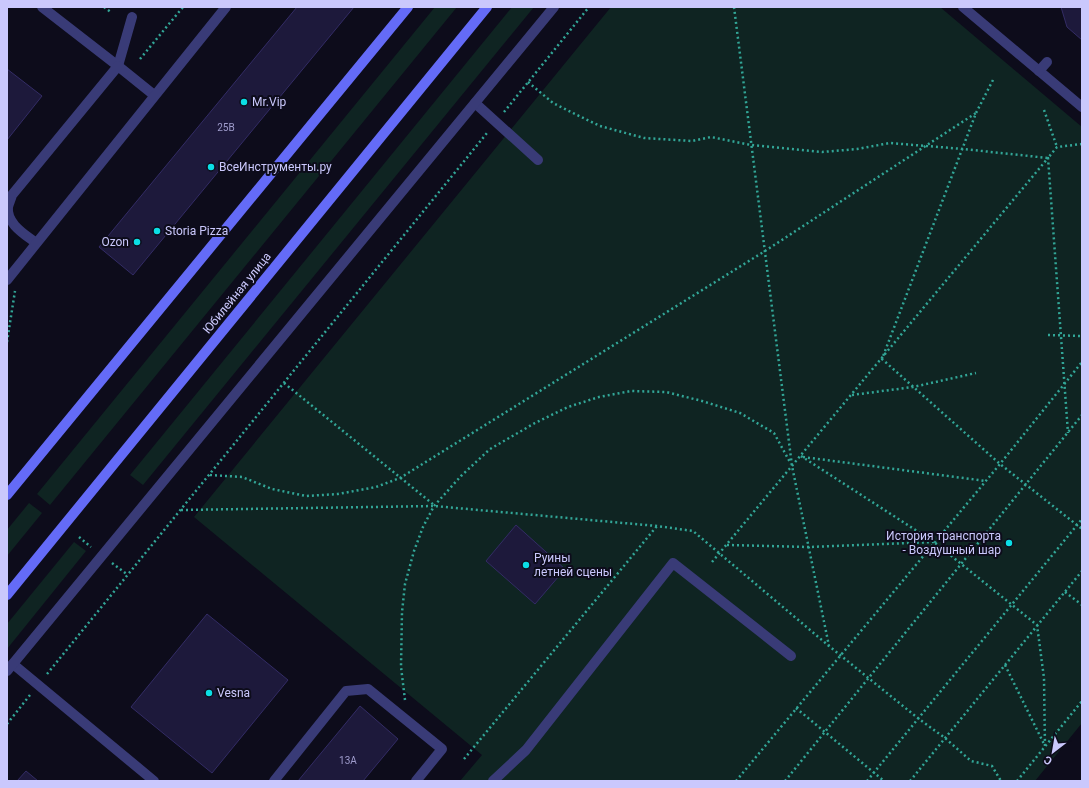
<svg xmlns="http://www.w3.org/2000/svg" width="1089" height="788" font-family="Roboto,sans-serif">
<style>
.green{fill:#0f2422}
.building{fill:#1d193b;stroke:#332c65}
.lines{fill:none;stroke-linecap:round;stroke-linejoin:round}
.path{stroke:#32a697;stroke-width:2.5;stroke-dasharray:2 3;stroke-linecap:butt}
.lane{stroke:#393b77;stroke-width:10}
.street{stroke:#393b77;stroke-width:10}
.secondary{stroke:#646bf7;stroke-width:10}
.poi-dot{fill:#0bdee5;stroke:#0d0c1b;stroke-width:1.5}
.labels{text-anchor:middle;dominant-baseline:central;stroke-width:4;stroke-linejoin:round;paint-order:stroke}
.number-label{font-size:10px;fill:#9f9ccc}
.poi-label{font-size:12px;fill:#cac8fc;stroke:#0d0c1b;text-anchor:start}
.street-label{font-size:12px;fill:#cac8fc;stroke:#0d0c1b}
</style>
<rect width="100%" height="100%" fill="#0d0c1b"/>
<g class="green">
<path d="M 435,7 L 457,7 L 50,505 L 37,494 Z"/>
<path d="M 512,7 L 534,7 L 143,485 L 130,475 Z"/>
<path d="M 611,7 L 940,7 L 1082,127 L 1082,723 L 1035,781 L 460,781 L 482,755 L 194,517 Z"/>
<path d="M 29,503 L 42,513 L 7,556 L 7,530 Z"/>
<path d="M 74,542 L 86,551 L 7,649 L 7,624 Z"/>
</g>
<g class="building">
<path d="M 297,7 L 354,7 L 133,275 L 99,247 Z"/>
<path d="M 1061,7 L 1082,7 L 1082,40 L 1067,27 Z"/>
<path d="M 7,69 L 42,96 L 7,140 Z"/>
<path d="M 516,525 L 565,569 L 535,604 L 486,561 Z"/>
<path d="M 207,614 L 288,680 L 212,773 L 131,707 Z"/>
<path d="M 360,706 L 398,739 L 363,781 L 298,781 Z"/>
<path d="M 26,771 L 38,781 L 17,781 Z"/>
</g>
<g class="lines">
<g class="path">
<path d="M 104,7 L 112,13"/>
<path d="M 734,7 L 792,466 L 829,646 L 919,719 L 945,738 L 971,761 L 992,766 L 1001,781"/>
<path d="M 140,59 L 183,7"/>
<path d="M 993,80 L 976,113 L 882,359 L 1000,464 L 1082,529"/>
<path d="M 528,82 L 553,103 L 577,115 L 600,126 L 644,138 L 692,141 L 711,137 L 751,145 L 822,152 L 857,149 L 890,143 L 963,149 L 1048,158 L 1057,147 L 1082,144"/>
<path d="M 1044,110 L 1057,147"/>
<path d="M 504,112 L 589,7"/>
<path d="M 1048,335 L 1082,336"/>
<path d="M 7,342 L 15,291"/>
<path d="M 284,383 L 434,505"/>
<path d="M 852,395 L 913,387 L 976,373"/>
<path d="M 801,456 L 934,542 L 1037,625 L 1044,678 L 1045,747"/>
<path d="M 803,457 L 986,481"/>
<path d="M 210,475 L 242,477 L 272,489 L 306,496 L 338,494 L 376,487 L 400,478 L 765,251 L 976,113"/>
<path d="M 181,510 L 434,506 L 657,526 L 693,531 L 829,646"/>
<path d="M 79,537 L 91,547"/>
<path d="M 727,545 L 809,547 L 934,542"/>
<path d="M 712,562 L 1048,158 L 1068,433"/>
<path d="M 112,563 L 128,575"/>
<path d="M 1065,592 L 1082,605"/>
<path d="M 1005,665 L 1044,744"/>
<path d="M 47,674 L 487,133"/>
<path d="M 405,700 L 401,667 L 402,612 L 405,584 L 414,551 L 423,527 L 434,506 L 461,476 L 490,449 L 535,423 L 568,407 L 599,397 L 631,391 L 666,392 L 702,401 L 740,413 L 774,433 L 791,464"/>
<path d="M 796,708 L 884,781"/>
<path d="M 7,724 L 30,695"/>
<path d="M 464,759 L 657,526"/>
<path d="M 736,781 L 1000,464 L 1082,362"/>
<path d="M 785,781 L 1082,415"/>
<path d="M 867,781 L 1082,519"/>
<path d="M 910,781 L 1082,571"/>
<path d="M 1017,781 L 1082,701"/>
</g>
<g class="lane">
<path d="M 42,7 L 118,66 L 132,17"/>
<path d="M 963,7 L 1082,107"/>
<path d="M 1039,71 L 1047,62"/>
<path d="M 475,103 L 538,160"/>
<path d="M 36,243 C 26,235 6,224 8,207 C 9,203 11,199 12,195 L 118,66 L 154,95"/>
<path d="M 13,664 L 154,781"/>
<path d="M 7,671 L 554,7"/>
<path d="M 274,781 L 346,691 L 368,689 L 442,749 L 416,781"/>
<path d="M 493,781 L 526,750 L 673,563 L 791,656"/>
</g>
<path class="street" d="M 7,280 L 226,7"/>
<g class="secondary">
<path d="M 7,495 L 408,7"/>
<path d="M 7,595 L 487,7"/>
</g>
</g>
<g class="poi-dot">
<circle cx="244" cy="102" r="4"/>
<circle cx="211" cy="167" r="4"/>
<circle cx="157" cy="231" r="4"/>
<circle cx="137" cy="242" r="4"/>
<circle cx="1009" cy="543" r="4"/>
<circle cx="526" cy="565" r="4"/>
<circle cx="209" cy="693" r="4"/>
</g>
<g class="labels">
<g class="number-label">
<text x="226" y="127">25В</text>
<text x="348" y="760">13А</text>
</g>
<g class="poi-label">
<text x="252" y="102">Mr.Vip</text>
<text x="219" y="167">ВсеИнструменты.ру</text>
<text x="165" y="231">Storia Pizza</text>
<text x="129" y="242" text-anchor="end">Ozon</text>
<text x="1001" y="536" text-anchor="end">История транспорта<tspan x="1001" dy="14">- Воздушный шар</tspan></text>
<text x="534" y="558">Руины<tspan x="534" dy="14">летней сцены</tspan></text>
<text x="217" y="693">Vesna</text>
</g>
<g class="street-label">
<text transform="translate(237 293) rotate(-51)">Юбилейная улица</text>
</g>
</g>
<rect width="1089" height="788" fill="none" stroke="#cac8fc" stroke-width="16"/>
<g transform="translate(1053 752) rotate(211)" stroke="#0d0c1b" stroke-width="3" paint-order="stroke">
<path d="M0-3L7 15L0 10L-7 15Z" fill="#cac8fc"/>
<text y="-6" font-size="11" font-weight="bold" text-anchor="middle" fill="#cac8fc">С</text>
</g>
</svg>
